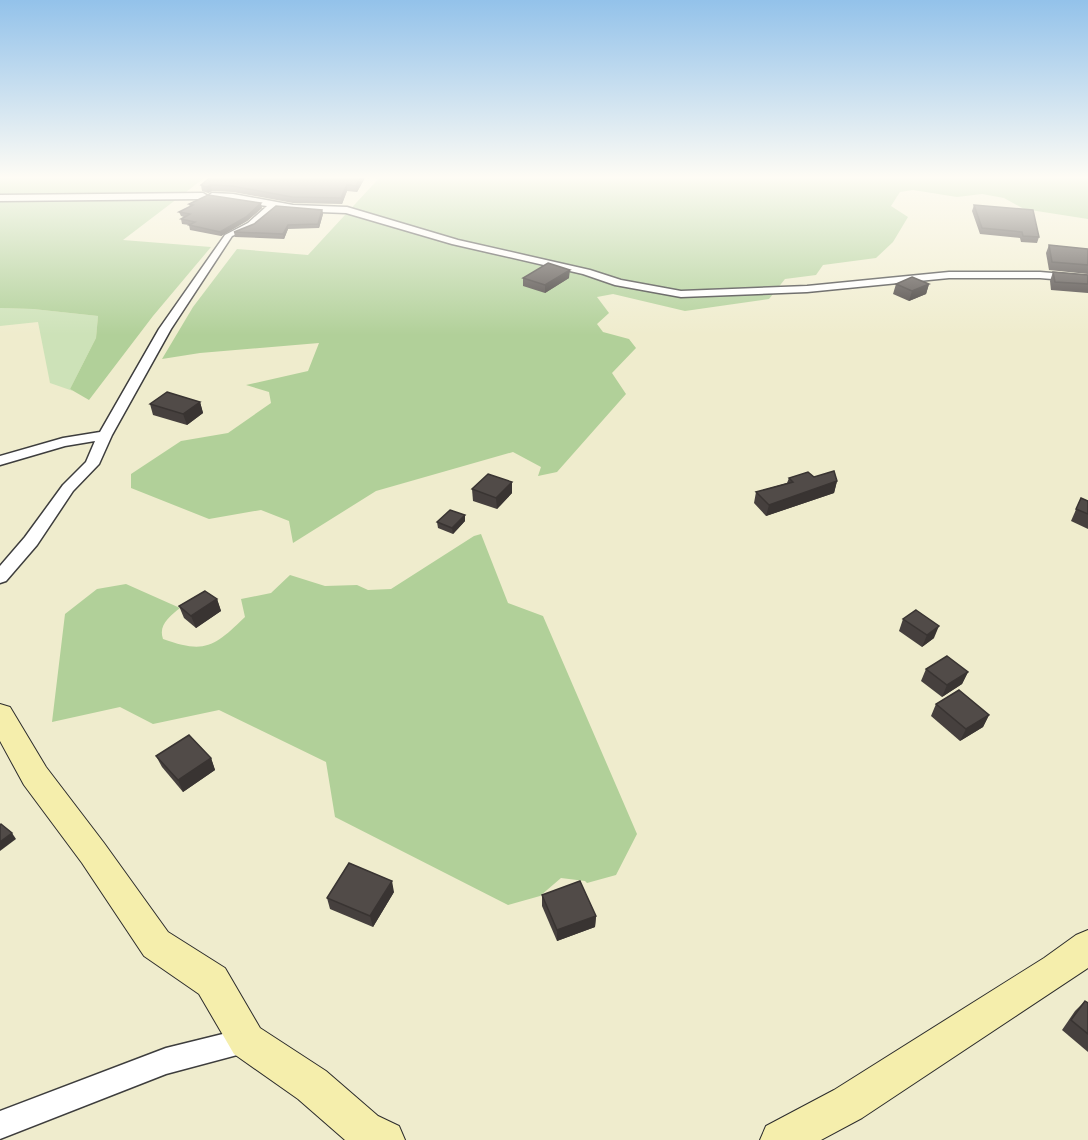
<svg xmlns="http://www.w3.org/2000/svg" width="1088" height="1140" font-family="'Roboto Serif',serif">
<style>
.farmland{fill:#efeccd}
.green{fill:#cde2b8}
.forest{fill:#b1d099}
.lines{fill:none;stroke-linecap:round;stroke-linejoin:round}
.street-casing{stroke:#3d3d3d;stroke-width:3}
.secondary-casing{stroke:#2c2c2c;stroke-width:2}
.street{fill:#fff;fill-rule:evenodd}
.secondary{fill:#f5eeac;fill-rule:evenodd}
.wall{fill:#46403e}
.shaded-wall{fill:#393432}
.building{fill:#514b48;stroke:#393432;stroke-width:1.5}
</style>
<rect width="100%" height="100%" fill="#fcf9e9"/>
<rect class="farmland" x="0" y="176" width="1088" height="964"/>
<path class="green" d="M 0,308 L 33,309 L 98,316 L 96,338 L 70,389 L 73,391 L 50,383 L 38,322 L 0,326 Z"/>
<g class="forest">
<path d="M 0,176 L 207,176 L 123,240 L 211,247 L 153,316 L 89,400 L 70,389 L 96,338 L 98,316 L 33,309 L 0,308 Z"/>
<path d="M 381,176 L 1088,176 L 1088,219 L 1024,209 L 1004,198 L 982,194 L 957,197 L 913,190 L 900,192 L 891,206 L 908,217 L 893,242 L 876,258 L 823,265 L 816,275 L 785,279 L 769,299 L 685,311 L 613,294 L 597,297 L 609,313 L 597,324 L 603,332 L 629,339 L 636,348 L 612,373 L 626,394 L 557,472 L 538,476 L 541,467 L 513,452 L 376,491 L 293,543 L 289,521 L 261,510 L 209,519 L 131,488 L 131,474 L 181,441 L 228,433 L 271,403 L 269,392 L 246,385 L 308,371 L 319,343 L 200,353 L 162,359 L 193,307 L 237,249 L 308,255 Z"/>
<path d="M 481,534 L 508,603 L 543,616 L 637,834 L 616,875 L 587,883 L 585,881 L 561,878 L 540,896 L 508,905 L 335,817 L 326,762 L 219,710 L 153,724 L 120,707 L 52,722 L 65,614 L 97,589 L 126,584 L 180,608 C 170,616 158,625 163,639 C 205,654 214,647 245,617 L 241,599 L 271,593 L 290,575 L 325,586 L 357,585 L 368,590 L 391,589 L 474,536 Z"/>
</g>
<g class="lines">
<defs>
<g id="street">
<path d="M 203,193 L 208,196 L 212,193 L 233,194 L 293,205 L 347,207 L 458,240 L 590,270 L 621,280 L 681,291 L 807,286 L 949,272 L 1040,272 L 1088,276 L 1088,282 L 1040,278 L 949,278 L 807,292 L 681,297 L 615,285 L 583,274 L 452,244 L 346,213 L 293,211 L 276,208 L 254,227 L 232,236 L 171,329 L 112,435 L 99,464 L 73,491 L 37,545 L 6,581 L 0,583 L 0,566 L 25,537 L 63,485 L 86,462 L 95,441 L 65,446 L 0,465 L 0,456 L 63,438 L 100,432 L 159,329 L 225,235 L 248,223 L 267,206 L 212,199 L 208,196 L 203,199 L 0,201 L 0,195 Z"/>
<path d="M 247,1028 L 256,1032 L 260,1041 L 256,1050 L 166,1074 L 0,1139 L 0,1111 L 166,1048 Z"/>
</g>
<g id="secondary">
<path d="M 0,704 L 10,707 L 46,767 L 104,843 L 168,932 L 225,968 L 260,1028 L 326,1071 L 378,1116 L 399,1126 L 405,1140 L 345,1140 L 298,1099 L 234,1054 L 199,994 L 144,956 L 82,863 L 24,785 L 0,741 Z"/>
<path d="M 1088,930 L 1088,968 L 862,1118 L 821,1140 L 760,1140 L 766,1126 L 834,1090 L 1044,958 L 1076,935 Z"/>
</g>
</defs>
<use href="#street" class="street-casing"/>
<use href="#secondary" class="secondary-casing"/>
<use href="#street" class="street"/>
<use href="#secondary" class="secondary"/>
</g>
<g class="wall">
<path d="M 366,176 L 357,192 L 347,191 L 342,204 L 293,203 L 233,192 L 212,191 L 208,193 L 202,191 L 201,185 Z"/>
<path d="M 189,204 L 262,208 L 247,221 L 221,236 L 190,230 L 189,225 L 182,224 L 181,219 L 184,217 L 181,216 L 179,212 L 190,207 Z"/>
<path d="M 974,205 L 1039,237 L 1037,243 L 1021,242 L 1020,238 L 980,234 L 972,211 Z"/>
<path d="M 322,210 L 323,214 L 319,228 L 288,229 L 284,239 L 235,237 L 234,232 Z"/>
<path d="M 1049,245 L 1088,249 L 1088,274 L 1049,270 L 1046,253 Z"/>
<path d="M 1053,272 L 1088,275 L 1088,293 L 1051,290 L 1050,281 Z"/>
<path d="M 523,278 L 569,278 L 545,293 L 523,286 Z"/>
<path d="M 896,284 L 929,284 L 926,294 L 909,301 L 893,294 Z"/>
<path d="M 200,402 L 203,413 L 187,425 L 153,415 L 150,404 Z"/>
<path d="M 789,478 L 837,481 L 834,493 L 766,516 L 754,503 L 756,492 L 787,483 Z"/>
<path d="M 512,482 L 512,493 L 497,509 L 473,501 L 472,489 Z"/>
<path d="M 1081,498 L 1088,501 L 1088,529 L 1071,521 Z"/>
<path d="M 465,521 L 453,534 L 438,528 L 437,522 Z"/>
<path d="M 217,599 L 221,611 L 196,628 L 184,618 L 179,606 Z"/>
<path d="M 903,619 L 934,638 L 922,647 L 899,631 Z"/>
<path d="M 926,669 L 968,672 L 962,684 L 942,697 L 921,681 Z"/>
<path d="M 936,704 L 989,715 L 983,727 L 960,741 L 931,716 Z"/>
<path d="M 156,756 L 211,758 L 215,770 L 183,792 L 162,767 Z"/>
<path d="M 394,892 L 373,927 L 330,909 L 327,898 Z"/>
<path d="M 542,895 L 596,916 L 595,927 L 557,941 L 542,906 Z"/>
<path d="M 1085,1001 L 1088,1003 L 1088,1052 L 1062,1030 L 1075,1011 Z"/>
</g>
<g class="shaded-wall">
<path d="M 362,176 L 366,176 L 357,192 L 356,186 Z"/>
<path d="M 211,185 L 212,191 L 208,193 L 206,187 Z"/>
<path d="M 347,185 L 347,191 L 342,204 L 341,198 Z"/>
<path d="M 261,203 L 262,208 L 247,221 L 221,236 L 220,232 Z"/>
<path d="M 322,210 L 323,214 L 319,228 L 318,224 Z"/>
<path d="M 288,225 L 288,229 L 284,239 L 283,234 Z"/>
<path d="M 570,270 L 569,278 L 545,293 L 545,285 Z"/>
<path d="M 929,284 L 926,294 L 909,301 L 912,291 Z"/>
<path d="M 200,402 L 203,413 L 187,425 L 183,414 Z"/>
<path d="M 837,481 L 834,493 L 766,516 L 769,505 Z"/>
<path d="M 512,482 L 512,493 L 497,509 L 496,498 Z"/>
<path d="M 465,515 L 465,521 L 453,534 L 452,528 Z"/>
<path d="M 217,599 L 221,611 L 196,628 L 191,616 Z"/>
<path d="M 939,626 L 934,638 L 922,647 L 927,635 Z"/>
<path d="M 968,672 L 962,684 L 942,697 L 947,685 Z"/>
<path d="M 989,715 L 983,727 L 960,741 L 966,729 Z"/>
<path d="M 211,758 L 215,770 L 183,792 L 178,780 Z"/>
<path d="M 12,833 L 16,839 L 0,851 L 0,842 Z"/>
<path d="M 392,881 L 394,892 L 373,927 L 370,916 Z"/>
<path d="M 596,916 L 595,927 L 557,941 L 557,930 Z"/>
</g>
<g class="building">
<path d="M 212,176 L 362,176 L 356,186 L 347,185 L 341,198 L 292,197 L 232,186 L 211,185 L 206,187 L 201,185 Z"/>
<path d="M 208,195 L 261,203 L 246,217 L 220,232 L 189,225 L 195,222 L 181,219 L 190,214 L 179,212 L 193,205 L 189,204 Z"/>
<path d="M 974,205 L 1033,210 L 1039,237 L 1023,236 L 1022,232 L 982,228 Z"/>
<path d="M 276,206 L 322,210 L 318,224 L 288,225 L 283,234 L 234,232 L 254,224 Z"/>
<path d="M 1049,245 L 1088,249 L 1088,265 L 1052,262 Z"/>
<path d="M 548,263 L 570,270 L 545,285 L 523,278 Z"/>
<path d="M 1053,272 L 1088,275 L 1088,284 L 1055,282 Z"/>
<path d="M 912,277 L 929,284 L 912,291 L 896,284 Z"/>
<path d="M 167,392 L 200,402 L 183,414 L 150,404 Z"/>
<path d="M 834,471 L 837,481 L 769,505 L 756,492 L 793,482 L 789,478 L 808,472 L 814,477 Z"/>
<path d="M 488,474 L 512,482 L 496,498 L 472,489 Z"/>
<path d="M 1081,498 L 1088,501 L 1088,514 L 1076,509 Z"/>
<path d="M 450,510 L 465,515 L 452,528 L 437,522 Z"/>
<path d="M 205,591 L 217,599 L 191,616 L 179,606 Z"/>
<path d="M 916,610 L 939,626 L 927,635 L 903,619 Z"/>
<path d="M 947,656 L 968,672 L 947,685 L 926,669 Z"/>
<path d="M 959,690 L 989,715 L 966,729 L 936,704 Z"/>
<path d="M 189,735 L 211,758 L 178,780 L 156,756 Z"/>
<path d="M 1,824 L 12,833 L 0,842 L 0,825 Z"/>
<path d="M 349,863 L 392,881 L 370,916 L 327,898 Z"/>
<path d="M 580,881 L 596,916 L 557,930 L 542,895 Z"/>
<path d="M 1085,1001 L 1088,1003 L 1088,1034 L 1071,1020 Z"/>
</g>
<linearGradient id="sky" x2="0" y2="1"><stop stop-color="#93c2ea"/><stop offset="0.53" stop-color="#fefcf5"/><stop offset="1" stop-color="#fefcf5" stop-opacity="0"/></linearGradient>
<rect width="1088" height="335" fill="url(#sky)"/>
</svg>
